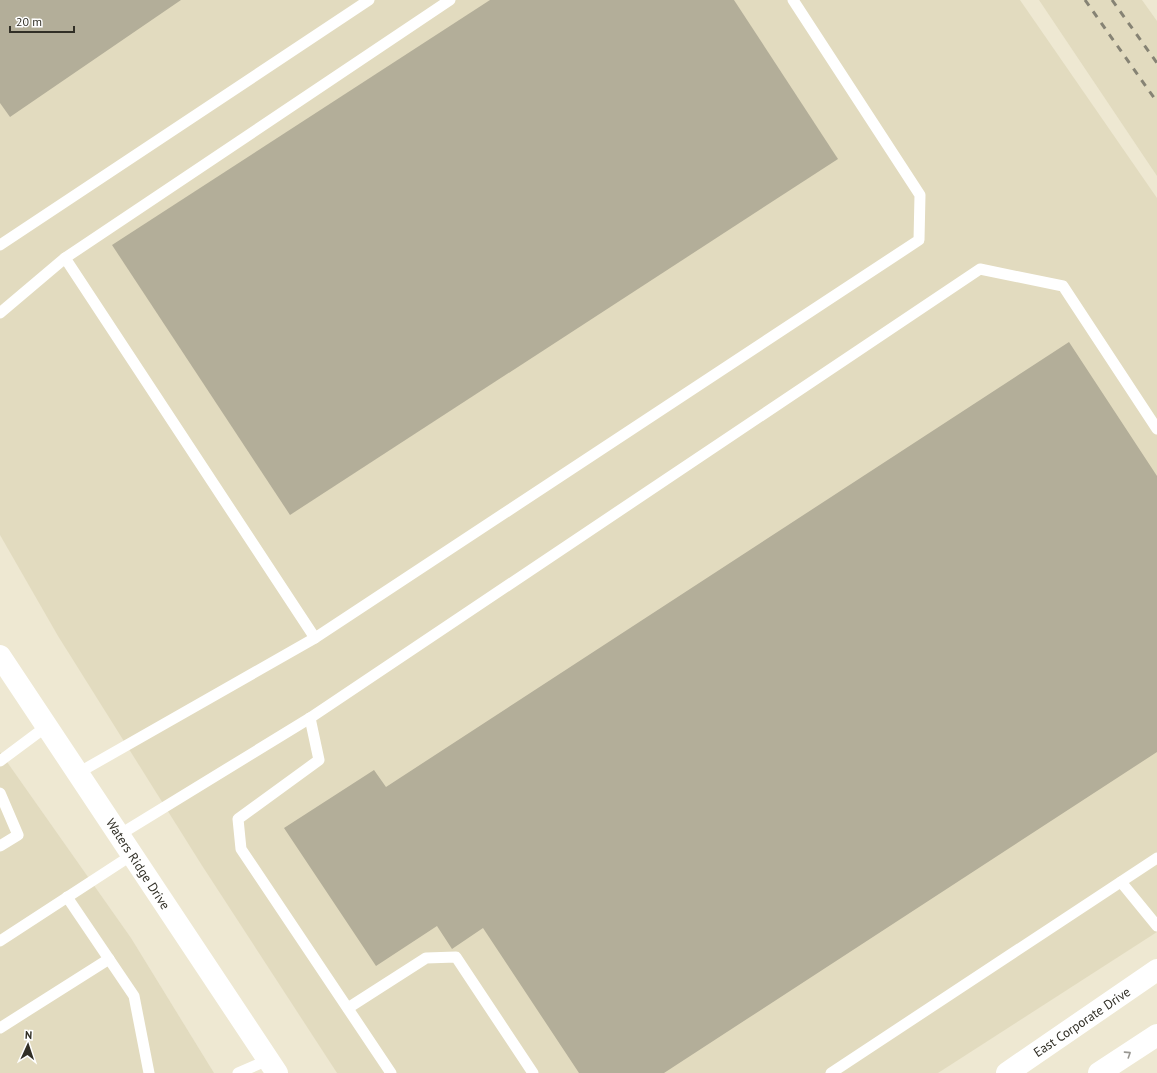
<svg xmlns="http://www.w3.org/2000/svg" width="1157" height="1073" font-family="'PT Sans',sans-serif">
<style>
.built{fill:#e2dbbf}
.building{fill:#b3ae99}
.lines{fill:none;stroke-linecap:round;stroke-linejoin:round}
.lane{stroke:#fff;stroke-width:11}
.secondary{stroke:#fff;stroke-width:22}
.rail{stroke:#868374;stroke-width:3;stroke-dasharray:7 7;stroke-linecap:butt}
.oneway{stroke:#989792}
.labels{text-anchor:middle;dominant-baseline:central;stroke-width:3.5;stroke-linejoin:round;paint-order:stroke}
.street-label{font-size:13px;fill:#312f26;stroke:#fff}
</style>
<rect width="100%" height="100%" fill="#eee8d2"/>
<g class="built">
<path d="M 0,0 L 1020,0 L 1157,198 L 1157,932 L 938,1073 L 337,1073 L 201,864 L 58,636 L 0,535 Z"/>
<path d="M 1039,0 L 1142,0 L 1157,21 L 1157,176 Z"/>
<path d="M 0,752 L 131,938 L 214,1073 L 0,1073 Z"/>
</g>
<g class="building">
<path d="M 0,0 L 181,0 L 10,117 L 0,103 Z"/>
<path d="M 490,0 L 734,0 L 838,159 L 290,515 L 112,245 Z"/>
<path d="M 1069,342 L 1157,476 L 1157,752 L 664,1073 L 579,1073 L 483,928 L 452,949 L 437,926 L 376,966 L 284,828 L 374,770 L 386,787 Z"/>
</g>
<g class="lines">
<g class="lane">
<path d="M 0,245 L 369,0"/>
<path d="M 65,258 L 315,638"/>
<path d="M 0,313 L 65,258 L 450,0"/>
<path d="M 310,718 L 319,760 L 238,819 L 241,849 L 391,1073"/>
<path d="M 0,761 L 47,726"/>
<path d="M 78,773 L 315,638 L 919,240 L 920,195 L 793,0"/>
<path d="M 0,793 L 18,835 L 0,846"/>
<path d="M 119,835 L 310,718 L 980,269 L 1063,286 L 1157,429"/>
<path d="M 1121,882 L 1157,926"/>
<path d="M 67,897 L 134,996 L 149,1073"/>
<path d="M 0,941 L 132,855"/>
<path d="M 348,1008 L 426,958 L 456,957 L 533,1073"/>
<path d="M 0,1028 L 109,959"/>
<path d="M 238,1073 L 268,1060"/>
<path d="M 831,1073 L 1157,858"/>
</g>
<g class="secondary">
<path d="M 0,656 L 277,1073"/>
<path d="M 1007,1073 L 1157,970"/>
<path d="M 1099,1073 L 1157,1035"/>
</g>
<g class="rail">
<path d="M 1085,0 L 1157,102"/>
<path d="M 1112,0 L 1157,63"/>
</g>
</g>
<defs><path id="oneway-chevron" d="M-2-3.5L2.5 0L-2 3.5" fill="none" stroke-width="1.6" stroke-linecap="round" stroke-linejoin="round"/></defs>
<use class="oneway" href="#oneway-chevron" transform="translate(1128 1054) rotate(-33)"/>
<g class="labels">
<g class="street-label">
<text transform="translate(138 864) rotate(57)">Waters Ridge Drive</text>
<text transform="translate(1082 1022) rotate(-34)">East Corporate Drive</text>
</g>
</g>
<g transform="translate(28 1045) rotate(3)" stroke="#ffffff" stroke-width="3" paint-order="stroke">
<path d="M0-3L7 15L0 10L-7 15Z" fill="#312f26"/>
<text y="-6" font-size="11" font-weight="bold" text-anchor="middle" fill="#312f26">N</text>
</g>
<path d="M10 26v6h64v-6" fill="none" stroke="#312f26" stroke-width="2"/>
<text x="16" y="26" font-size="12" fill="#312f26" stroke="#ffffff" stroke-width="3" paint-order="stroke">20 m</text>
</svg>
